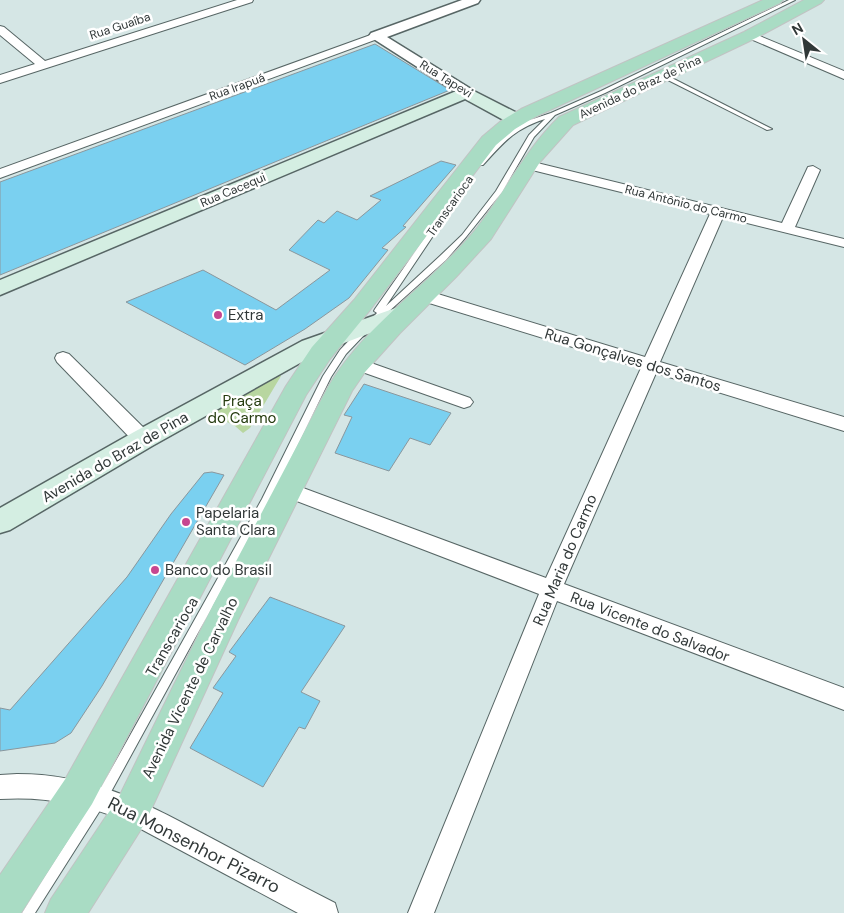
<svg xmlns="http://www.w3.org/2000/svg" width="844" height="913" font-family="'DM Sans',sans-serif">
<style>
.green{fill:#b8d6a0}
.building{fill:#7ad0f0;stroke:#8a979d}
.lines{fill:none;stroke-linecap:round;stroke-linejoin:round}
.service-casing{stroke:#576665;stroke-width:2}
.minor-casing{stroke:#576665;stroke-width:2}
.tertiary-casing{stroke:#576665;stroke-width:3}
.secondary-casing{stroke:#576665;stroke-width:3}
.primary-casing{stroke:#c1c3c3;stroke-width:2}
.service{fill:#fff;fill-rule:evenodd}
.minor{fill:#fff;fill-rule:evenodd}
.tertiary{fill:#fff;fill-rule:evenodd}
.secondary{fill:#d4eee2;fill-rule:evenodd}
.primary{fill:#a9dcc4;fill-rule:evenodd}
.poi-dot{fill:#c74690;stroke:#fff;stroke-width:2}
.labels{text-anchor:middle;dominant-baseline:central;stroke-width:5;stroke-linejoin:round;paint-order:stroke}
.far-street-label{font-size:12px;fill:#313838;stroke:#fff}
.poi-label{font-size:15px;fill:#313838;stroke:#fff;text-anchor:start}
.street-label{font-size:15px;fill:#313838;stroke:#fff}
.park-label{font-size:15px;fill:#253b0e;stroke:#fff}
.near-street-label{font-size:18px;fill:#313838;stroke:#fff}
</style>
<rect width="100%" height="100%" fill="#d5e6e5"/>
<path class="green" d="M 274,372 L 281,376 L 250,428 L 243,433 L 235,426 L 209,413 Z"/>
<g class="building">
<path d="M 375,44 L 450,90 L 0,275 L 0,182 Z"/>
<path d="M 441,161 L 456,165 L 403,226 L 406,227 L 382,248 L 388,250 L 349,298 L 305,329 L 245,365 L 126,302 L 203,270 L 276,310 L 330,270 L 289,250 L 318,220 L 324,223 L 337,211 L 357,220 L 381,200 L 370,196 Z"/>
<path d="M 364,384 L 451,413 L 430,445 L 410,438 L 389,471 L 335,453 L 352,417 L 344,415 Z"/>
<path d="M 212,472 L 224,475 L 102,686 L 71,733 L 55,743 L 0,751 L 0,708 L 10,710 L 127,577 L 171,514 L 204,473 Z"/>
<path d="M 270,597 L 345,626 L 301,692 L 320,701 L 305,729 L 299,727 L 263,787 L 190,748 L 223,693 L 213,688 L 236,656 L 229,652 Z"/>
</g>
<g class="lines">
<defs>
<g id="service">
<path d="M 789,0 L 795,0 L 605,93 L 555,115 L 534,137 L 502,192 L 466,237 L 446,260 L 377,322 L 371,322 L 370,320 L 377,313 L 374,311 L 375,309 L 452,199 L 456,199 L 457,200 L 386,306 L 440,256 L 462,235 L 496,191 L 529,135 L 545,119 C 514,129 504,142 483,165 L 479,165 L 479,163 L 504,135 L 527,121 L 551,113 L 601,91 Z"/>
<path d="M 662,75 L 666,75 L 772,129 L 767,130 L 662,77 Z"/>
<path d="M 363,328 L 367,331 L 366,333 L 346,354 L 331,377 L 269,503 L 106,801 L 35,913 L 22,913 L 98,793 L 262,499 L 323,376 L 340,350 L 360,329 Z"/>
</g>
<g id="minor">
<path d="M 237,0 L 253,0 L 252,2 L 0,83 L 0,75 L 35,64 L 0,35 L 0,26 L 4,27 L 45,61 Z"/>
<path d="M 750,32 L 844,71 L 844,79 L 746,37 L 744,35 L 746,33 Z"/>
<path d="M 376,33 L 382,36 L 380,38 L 0,178 L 0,169 Z"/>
<path d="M 529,161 L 782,223 L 808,167 L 813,166 L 820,170 L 795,227 L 844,239 L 844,247 L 723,217 L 660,362 L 844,417 L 844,431 L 656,373 L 564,584 L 844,688 L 844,710 L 557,601 L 434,913 L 408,913 L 539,594 L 281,495 L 278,490 L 281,485 L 288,482 L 295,485 L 546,578 L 641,368 L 416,299 L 414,295 L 416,291 L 428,291 L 645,357 L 710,214 L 524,168 L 522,165 Z"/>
<path d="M 63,352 L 69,354 L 150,434 L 152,439 L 150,444 L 143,446 L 136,444 L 57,362 L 55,358 L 57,354 Z"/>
<path d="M 357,358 L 470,398 L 473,402 L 470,406 L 464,408 L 351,368 L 348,364 L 351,360 Z"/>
<path d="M 17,774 C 95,774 147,804 213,839 C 254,861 294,882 335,903 L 338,913 L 298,913 L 124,820 C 84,804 44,796 0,799 L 0,775 Z"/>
</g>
<path id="tertiary" d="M 462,0 L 480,0 L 478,3 L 387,37 L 471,89 L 473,92 L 471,95 L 461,95 L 369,36 L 371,33 Z"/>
<g id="secondary">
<path d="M 466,87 L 523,116 L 526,120 L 523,124 L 517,125 L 511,124 L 465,99 L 0,295 L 0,280 Z"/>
<path d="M 407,304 L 415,306 L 418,311 L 415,316 L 318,353 L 152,446 L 10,530 L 0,533 L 0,508 L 134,432 L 302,341 Z"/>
</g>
<g id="primary">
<path d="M 763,0 L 783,0 L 780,3 L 535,117 L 515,129 L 496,145 L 370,310 L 330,359 L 306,395 L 92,804 L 21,913 L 0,913 L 0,875 L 66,778 L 286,386 L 312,347 L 354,300 L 482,137 L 501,121 L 521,109 Z"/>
<path d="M 804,0 L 824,0 L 821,3 L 756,38 L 573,125 L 540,162 L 491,239 L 456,277 L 400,333 L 365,372 L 352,391 L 238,620 L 145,823 L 88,913 L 45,913 L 51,899 L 119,797 L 213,605 L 328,387 C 365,324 430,285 476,229 C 505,192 525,150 559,117 L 744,32 Z"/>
</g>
</defs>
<use href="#service" class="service-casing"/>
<use href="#minor" class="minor-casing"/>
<use href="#tertiary" class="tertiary-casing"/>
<use href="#secondary" class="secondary-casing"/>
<use href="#primary" class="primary-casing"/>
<use href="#service" class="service"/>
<use href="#minor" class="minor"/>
<use href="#tertiary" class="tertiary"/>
<use href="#secondary" class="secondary"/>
<use href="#primary" class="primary"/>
</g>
<g class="poi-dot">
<circle cx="218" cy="315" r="5"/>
<circle cx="186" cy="522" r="5"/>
<circle cx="155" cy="570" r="5"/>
</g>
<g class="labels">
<g class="far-street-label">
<text transform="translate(120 26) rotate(-18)">Rua Guaíba</text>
<text transform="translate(446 79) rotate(32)">Rua Tapevi</text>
<text transform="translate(237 87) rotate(-20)">Rua Irapuá</text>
<text transform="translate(640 87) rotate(-25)">Avenida do Braz de Pina</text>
<text transform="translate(233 190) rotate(-23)">Rua Cacequi</text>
<text transform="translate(686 204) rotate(14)">Rua Antônio do Carmo</text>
<text transform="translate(450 206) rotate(-55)">Transcarioca</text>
</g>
<g class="poi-label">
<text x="228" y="315">Extra</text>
<text x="196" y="513">Papelaria<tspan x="196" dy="17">Santa Clara</tspan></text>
<text x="165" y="570">Banco do Brasil</text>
</g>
<g class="street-label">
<text transform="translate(633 360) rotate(17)">Rua Gonçalves dos Santos</text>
<text transform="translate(115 457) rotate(-30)">Avenida do Braz de Pina</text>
<text transform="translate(565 560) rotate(-67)">Rua Maria do Carmo</text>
<text transform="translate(650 627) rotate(21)">Rua Vicente do Salvador</text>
<text transform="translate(172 637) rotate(-60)">Transcarioca</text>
<text transform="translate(190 688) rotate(-64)">Avenida Vicente de Carvalho</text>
</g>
<g class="park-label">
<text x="242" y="401">Praça<tspan x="242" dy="17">do Carmo</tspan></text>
</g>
<g class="near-street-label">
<text transform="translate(194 845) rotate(27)">Rua Monsenhor Pizarro</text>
</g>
</g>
<g transform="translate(804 40) rotate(330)" stroke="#ffffff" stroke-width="4" paint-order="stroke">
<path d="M0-4L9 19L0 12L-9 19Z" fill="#313838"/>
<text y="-8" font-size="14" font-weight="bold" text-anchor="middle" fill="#313838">N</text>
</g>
</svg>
